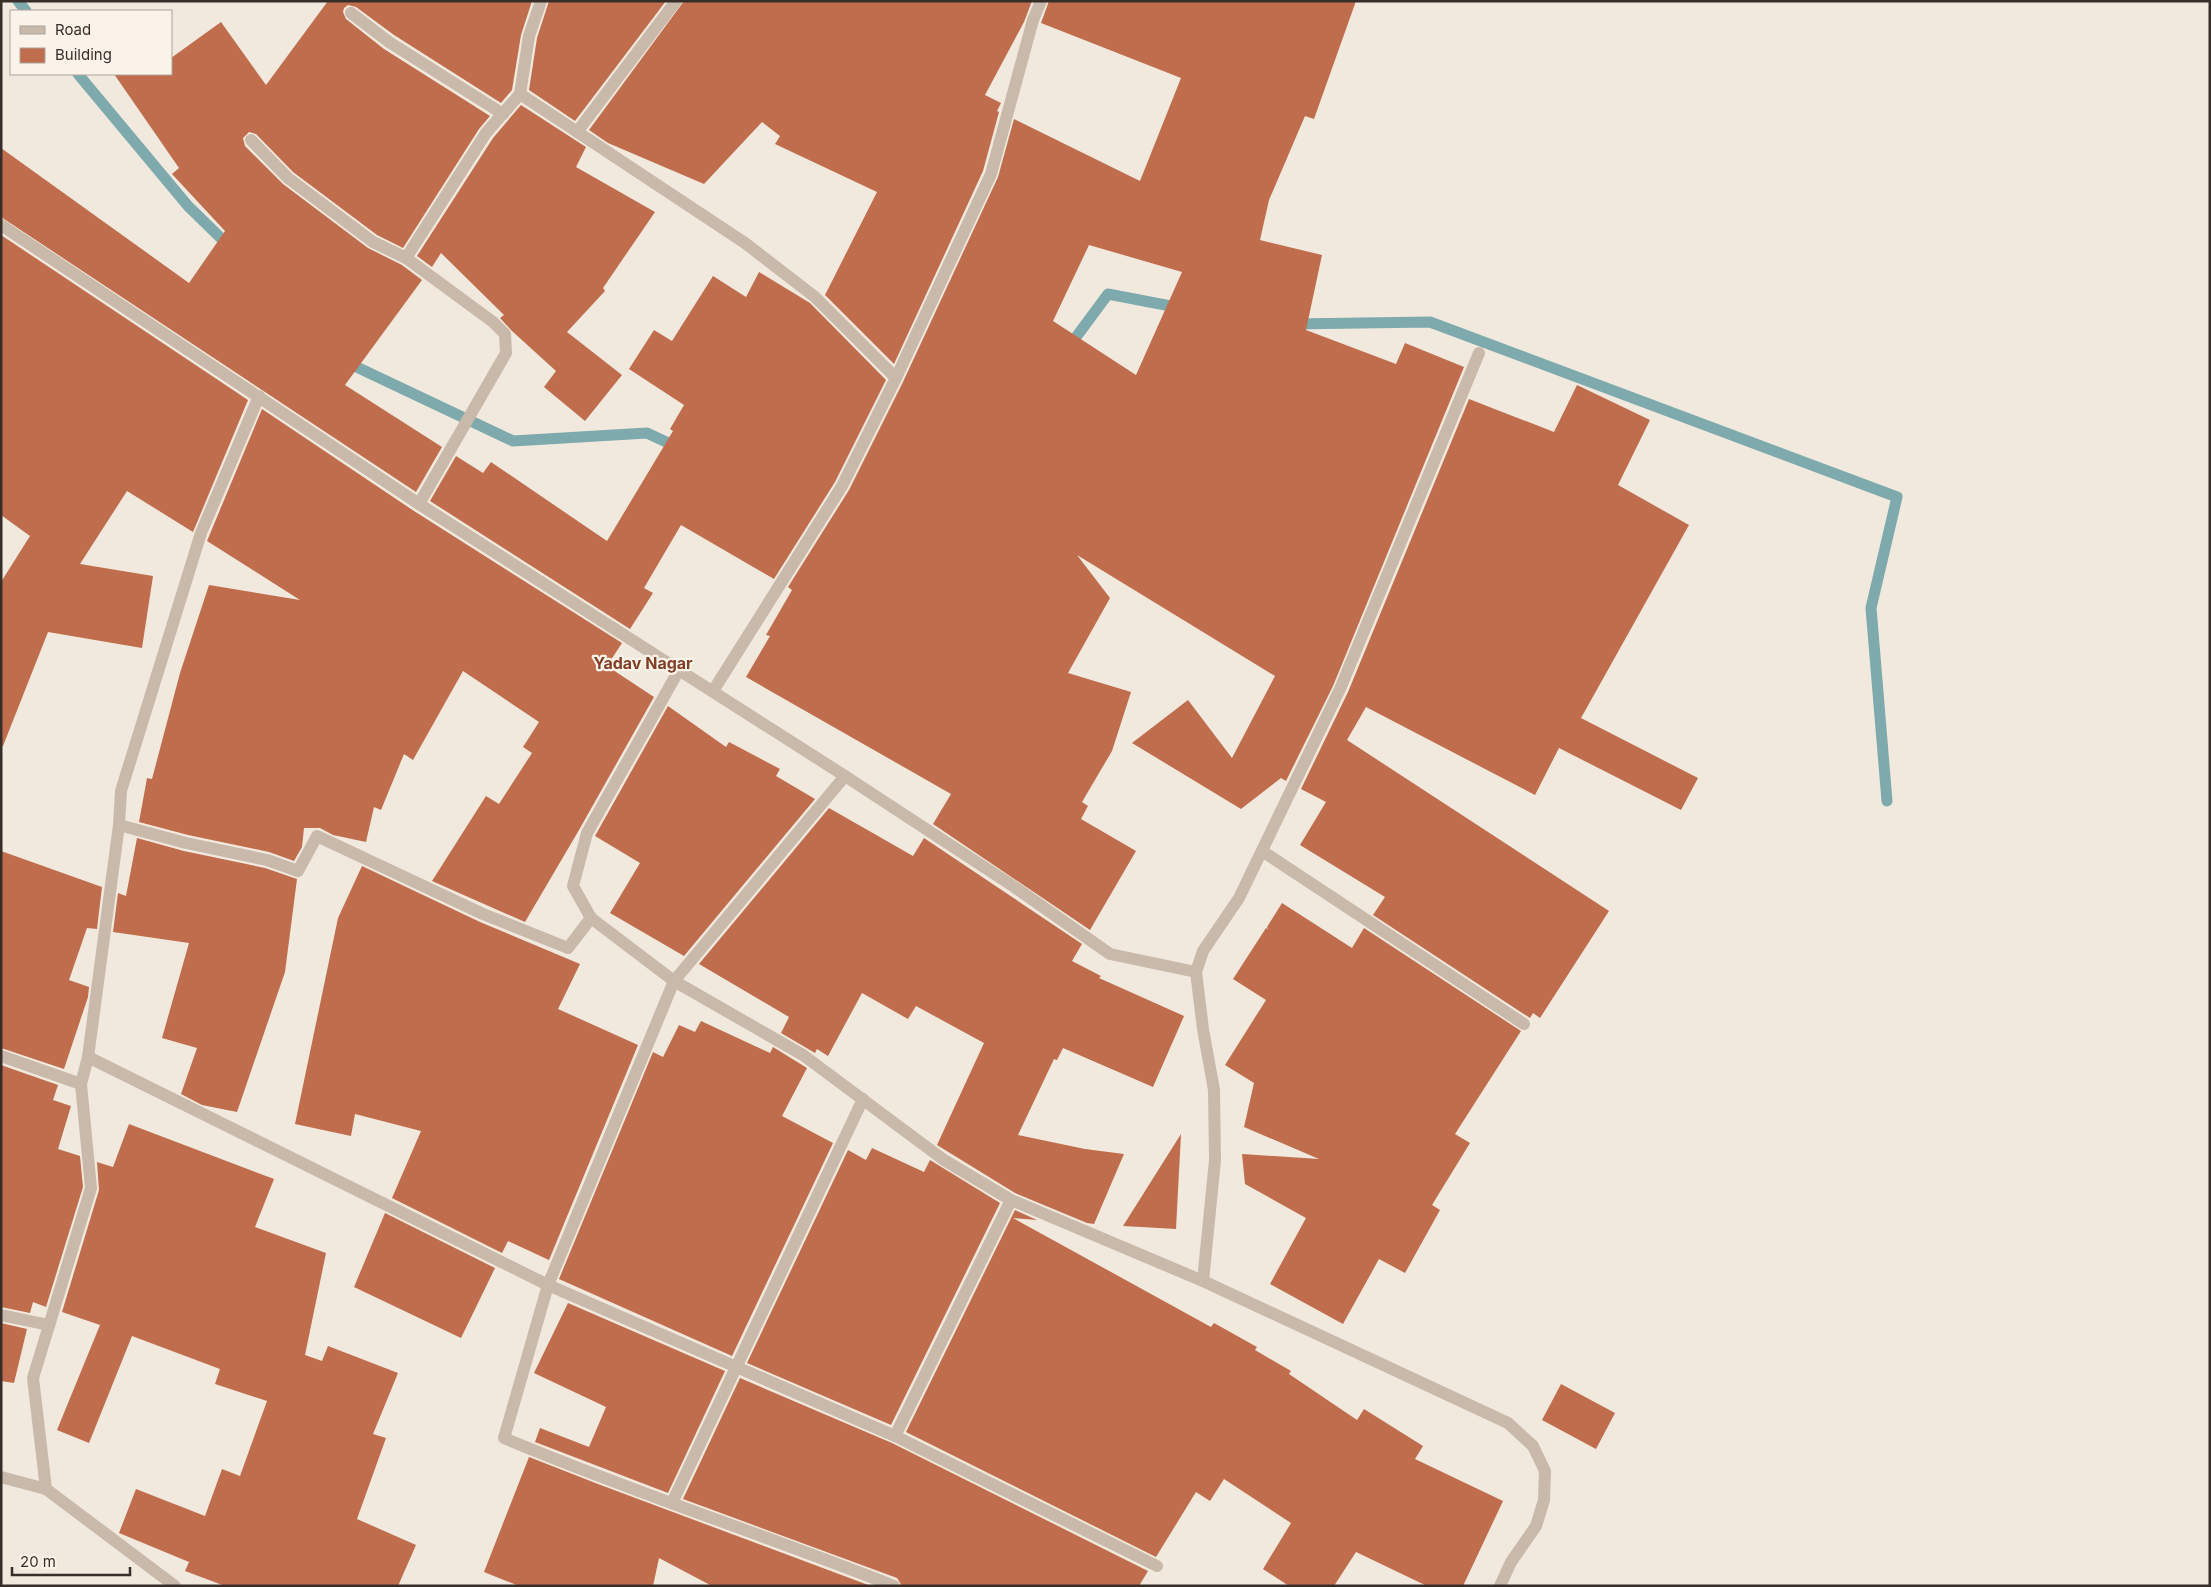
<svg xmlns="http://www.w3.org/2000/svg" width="2211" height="1587" font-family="Inter,sans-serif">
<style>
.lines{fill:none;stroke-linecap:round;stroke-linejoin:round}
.stream{stroke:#7eaaad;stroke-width:11}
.building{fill:#c06d4d;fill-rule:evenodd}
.street{stroke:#c9b9aa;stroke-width:12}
.labels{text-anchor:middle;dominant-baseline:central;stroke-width:4.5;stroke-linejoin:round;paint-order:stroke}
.neighbourhood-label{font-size:16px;font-weight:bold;fill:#823f26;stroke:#f9f3ea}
</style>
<rect width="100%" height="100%" fill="#f1e9de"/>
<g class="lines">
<g class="stream">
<path d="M 18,1 L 26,11"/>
<path d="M 78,74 L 188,206 L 230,247"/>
<path d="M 1293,324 L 1430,322 L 1897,497 L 1871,608 L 1887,801"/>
<path d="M 1068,348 L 1108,294 L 1181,308"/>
<path d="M 344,361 L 513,441 L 647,433 L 679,448"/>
</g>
</g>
<g class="building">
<path d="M 328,1 L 532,1 L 521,35 L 512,90 L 501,103 L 394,35 L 356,7 L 348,5 L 344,8 L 343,12 L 346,19 L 384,49 L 490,116 L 479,129 L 403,248 L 377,235 L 293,172 L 256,134 L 249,132 L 243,138 L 245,146 L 283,184 L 368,248 L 402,265 L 422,280 L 345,385 L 442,447 L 416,492 L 1,217 L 1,148 L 189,283 L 225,231 L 172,174 L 179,168 L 114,74 L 171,74 L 171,58 L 221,22 L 266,85 Z"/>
<path d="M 549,1 L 666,1 L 575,121 L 529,90 L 537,38 Z"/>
<path d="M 684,1 L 1032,1 L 1024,22 L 985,95 L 1001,103 L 997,111 L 999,112 L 983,171 L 894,364 L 825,295 L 877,192 L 775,144 L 780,136 L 762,122 L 704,184 L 608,143 L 589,130 Z"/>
<path d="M 1049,1 L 1356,1 L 1314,119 L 1305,116 L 1269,200 L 1260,240 L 1322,255 L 1306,330 L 1396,364 L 1405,343 L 1464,367 L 1333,686 L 1286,781 L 1281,778 L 1241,809 L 1132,743 L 1188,700 L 1232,758 L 1275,676 L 1077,555 L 1110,598 L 1068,673 L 1131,692 L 1112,751 L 1082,802 L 1088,806 L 1081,819 L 1136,851 L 1090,930 L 933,824 L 951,794 L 746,677 L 770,636 L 766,635 L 792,590 L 788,587 L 849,490 L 903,382 L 998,177 L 1014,119 L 1140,181 L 1181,78 L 1041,23 ZM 1089,245 L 1182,272 L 1136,375 L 1053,321 Z"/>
<path d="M 521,105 L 586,147 L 576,167 L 655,212 L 603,288 L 605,291 L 567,332 L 622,375 L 585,421 L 544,387 L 556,371 L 512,331 L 500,318 L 504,315 L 441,253 L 432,267 L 417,256 L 493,138 Z"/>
<path d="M 1,235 L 248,400 L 193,532 L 127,491 L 80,564 L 153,576 L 142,648 L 48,632 L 3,746 L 1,746 L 1,582 L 30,536 L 1,515 Z"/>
<path d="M 759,272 L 810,303 L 886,380 L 835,482 L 774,579 L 681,525 L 644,588 L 653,593 L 630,629 L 430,501 L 456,456 L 483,473 L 491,462 L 607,541 L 673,431 L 670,429 L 684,405 L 629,369 L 654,330 L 672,341 L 713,276 L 746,297 Z"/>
<path d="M 1577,385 L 1650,420 L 1618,485 L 1689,525 L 1581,718 L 1698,778 L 1681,810 L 1559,748 L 1535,795 L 1366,707 L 1347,740 L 1609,911 L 1540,1018 L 1533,1013 L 1530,1018 L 1373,915 L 1385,897 L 1300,845 L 1326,802 L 1301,789 L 1348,692 L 1469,399 L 1554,432 Z"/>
<path d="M 262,409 L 414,511 L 622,643 L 607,666 L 654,697 L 579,830 L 525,922 L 432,881 L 486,796 L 499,804 L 532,753 L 523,747 L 539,722 L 463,671 L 413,760 L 404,754 L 381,810 L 374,807 L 366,842 L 333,835 L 320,828 L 304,828 L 302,847 L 294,861 L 269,852 L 188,835 L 139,822 L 147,778 L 152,779 L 180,673 L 209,585 L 300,600 L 207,541 Z"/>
<path d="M 668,706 L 726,747 L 729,742 L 780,769 L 776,776 L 815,799 L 684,956 L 610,913 L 640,863 L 595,836 Z"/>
<path d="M 829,808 L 913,856 L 924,838 L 1082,944 L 1072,961 L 1101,976 L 1099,978 L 1184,1016 L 1153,1087 L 1063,1048 L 1057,1060 L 1054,1059 L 1018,1135 L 1085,1149 L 1124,1154 L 1094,1224 L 1087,1223 L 1015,1193 L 937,1145 L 984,1043 L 916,1006 L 908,1019 L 862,993 L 828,1056 L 817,1049 L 815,1053 L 781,1033 L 789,1017 L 699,964 Z"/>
<path d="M 137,838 L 184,851 L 265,868 L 297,879 L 285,972 L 237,1112 L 202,1105 L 181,1094 L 197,1048 L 162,1038 L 189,943 L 113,932 L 118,893 L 126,896 Z"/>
<path d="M 1,851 L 102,887 L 97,929 L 87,928 L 69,980 L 89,987 L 88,997 L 64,1069 L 1,1048 Z"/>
<path d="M 362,866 L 480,922 L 580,964 L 558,1009 L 638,1045 L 549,1260 L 508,1241 L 502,1253 L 392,1198 L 421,1131 L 355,1114 L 351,1136 L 295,1124 L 338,918 Z"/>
<path d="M 1282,903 L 1352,948 L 1364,928 L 1521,1031 L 1455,1134 L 1470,1143 L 1432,1205 L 1440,1210 L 1405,1273 L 1379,1259 L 1343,1324 L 1270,1284 L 1306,1218 L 1245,1184 L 1242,1154 L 1319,1159 L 1244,1127 L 1254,1083 L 1225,1065 L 1266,1000 L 1233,979 L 1266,928 L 1268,929 L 1267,927 Z"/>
<path d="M 701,1021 L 770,1053 L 773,1047 L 807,1068 L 782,1116 L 833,1143 L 732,1356 L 559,1279 L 653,1052 L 663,1057 L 679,1025 L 695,1032 Z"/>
<path d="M 1,1065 L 58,1085 L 53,1100 L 71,1106 L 58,1149 L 80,1156 L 83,1187 L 46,1307 L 33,1302 L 30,1313 L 1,1307 Z"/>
<path d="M 129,1124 L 274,1179 L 255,1227 L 326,1253 L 305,1355 L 322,1361 L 328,1346 L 398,1373 L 373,1434 L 386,1438 L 357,1519 L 416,1545 L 398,1586 L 225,1586 L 185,1571 L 189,1562 L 119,1533 L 136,1489 L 205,1516 L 222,1469 L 240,1476 L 267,1401 L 215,1384 L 220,1369 L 132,1336 L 89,1443 L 57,1430 L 100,1325 L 62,1312 L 99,1190 L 97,1162 L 113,1167 Z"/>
<path d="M 1181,1134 L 1176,1229 L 1123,1226 Z"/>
<path d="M 872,1148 L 924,1172 L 930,1160 L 1000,1203 L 891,1425 L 747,1363 L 848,1150 L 866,1160 Z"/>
<path d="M 1015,1210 L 1037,1220 L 1013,1218 L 1211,1327 L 1214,1323 L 1257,1347 L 1255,1350 L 1291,1371 L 1289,1374 L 1357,1420 L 1364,1409 L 1423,1446 L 1415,1459 L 1503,1501 L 1463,1586 L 1427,1586 L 1356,1552 L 1334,1586 L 1289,1586 L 1263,1569 L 1291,1523 L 1224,1479 L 1210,1501 L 1196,1492 L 1156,1557 L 906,1432 Z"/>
<path d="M 385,1213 L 495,1268 L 461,1338 L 354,1287 Z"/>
<path d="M 568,1303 L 725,1371 L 668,1493 L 535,1442 L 540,1428 L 589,1447 L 606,1407 L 534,1373 Z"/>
<path d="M 1,1323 L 27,1329 L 14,1383 L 1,1381 Z"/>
<path d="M 740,1378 L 892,1443 L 1148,1571 L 1139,1586 L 902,1586 L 897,1578 L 683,1499 Z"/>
<path d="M 1561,1384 L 1615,1413 L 1596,1449 L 1542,1420 Z"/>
<path d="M 529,1457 L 598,1484 L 871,1586 L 712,1586 L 659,1558 L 653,1586 L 519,1586 L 484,1572 Z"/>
</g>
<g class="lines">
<g class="street">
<path d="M 351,13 L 389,42 L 503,114"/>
<path d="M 520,94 L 745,243 L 815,297 L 896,378"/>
<path d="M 577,132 L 676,1"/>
<path d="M 251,140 L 288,178 L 373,242 L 406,258"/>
<path d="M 1,225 L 419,504 L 845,776 L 1013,886 L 1110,954 L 1196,972 L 1203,951 L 1239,898 L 1340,689 L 1479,353"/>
<path d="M 419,504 L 506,353 L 505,334 L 493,322 L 406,258 L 486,133 L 520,94 L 529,36 L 541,1"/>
<path d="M 679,670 L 587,833 L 573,886 L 591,918 L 674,981 L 803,1055 L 944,1160 L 1011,1200 L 1203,1281 L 1508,1423 L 1533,1446 L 1545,1471 L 1544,1500 L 1536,1526 L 1511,1562 L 1500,1586"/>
<path d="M 713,691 L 842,486 L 896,378 L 991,174 L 1033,20 L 1041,1"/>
<path d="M 845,776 L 674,981 L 548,1285 L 504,1438 C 632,1492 765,1535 894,1586"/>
<path d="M 119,825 L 186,843 L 267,860 L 298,871 L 317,836 L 483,914 L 568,948 L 591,918"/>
<path d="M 1262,851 L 1524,1024"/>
<path d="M 1196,972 L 1203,1029 L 1214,1090 L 1215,1160 L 1203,1281"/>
<path d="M 1,1056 L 81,1084"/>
<path d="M 88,1057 L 548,1285 L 895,1436 L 1157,1566"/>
<path d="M 1,1315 L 49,1325"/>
<path d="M 895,1436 L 1011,1200"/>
<path d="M 1,1477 L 46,1489"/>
<path d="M 672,1503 L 863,1099"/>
<path d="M 175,1586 L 46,1489 L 33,1378 L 91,1188 L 81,1084 L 88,1057 L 119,825 L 121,791 L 201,533 L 259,396"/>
</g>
</g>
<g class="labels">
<g class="neighbourhood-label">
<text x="643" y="663">Yadav Nagar</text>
</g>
</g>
<rect width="2211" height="1587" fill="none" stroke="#372e29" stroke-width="5"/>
<rect x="10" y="10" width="162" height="65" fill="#f9f3ea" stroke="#aba49d"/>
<rect x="20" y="26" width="25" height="8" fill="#c9b9aa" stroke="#aba49d"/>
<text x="55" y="35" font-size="15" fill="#372e29">Road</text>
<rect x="20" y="48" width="25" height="15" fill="#c06d4d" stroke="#aba49d"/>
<text x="55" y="60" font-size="15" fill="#372e29">Building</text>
<path d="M12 1567v8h118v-8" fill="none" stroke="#372e29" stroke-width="2.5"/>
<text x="20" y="1567" font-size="15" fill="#372e29" stroke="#f9f3ea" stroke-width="4" paint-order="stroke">20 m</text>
</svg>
